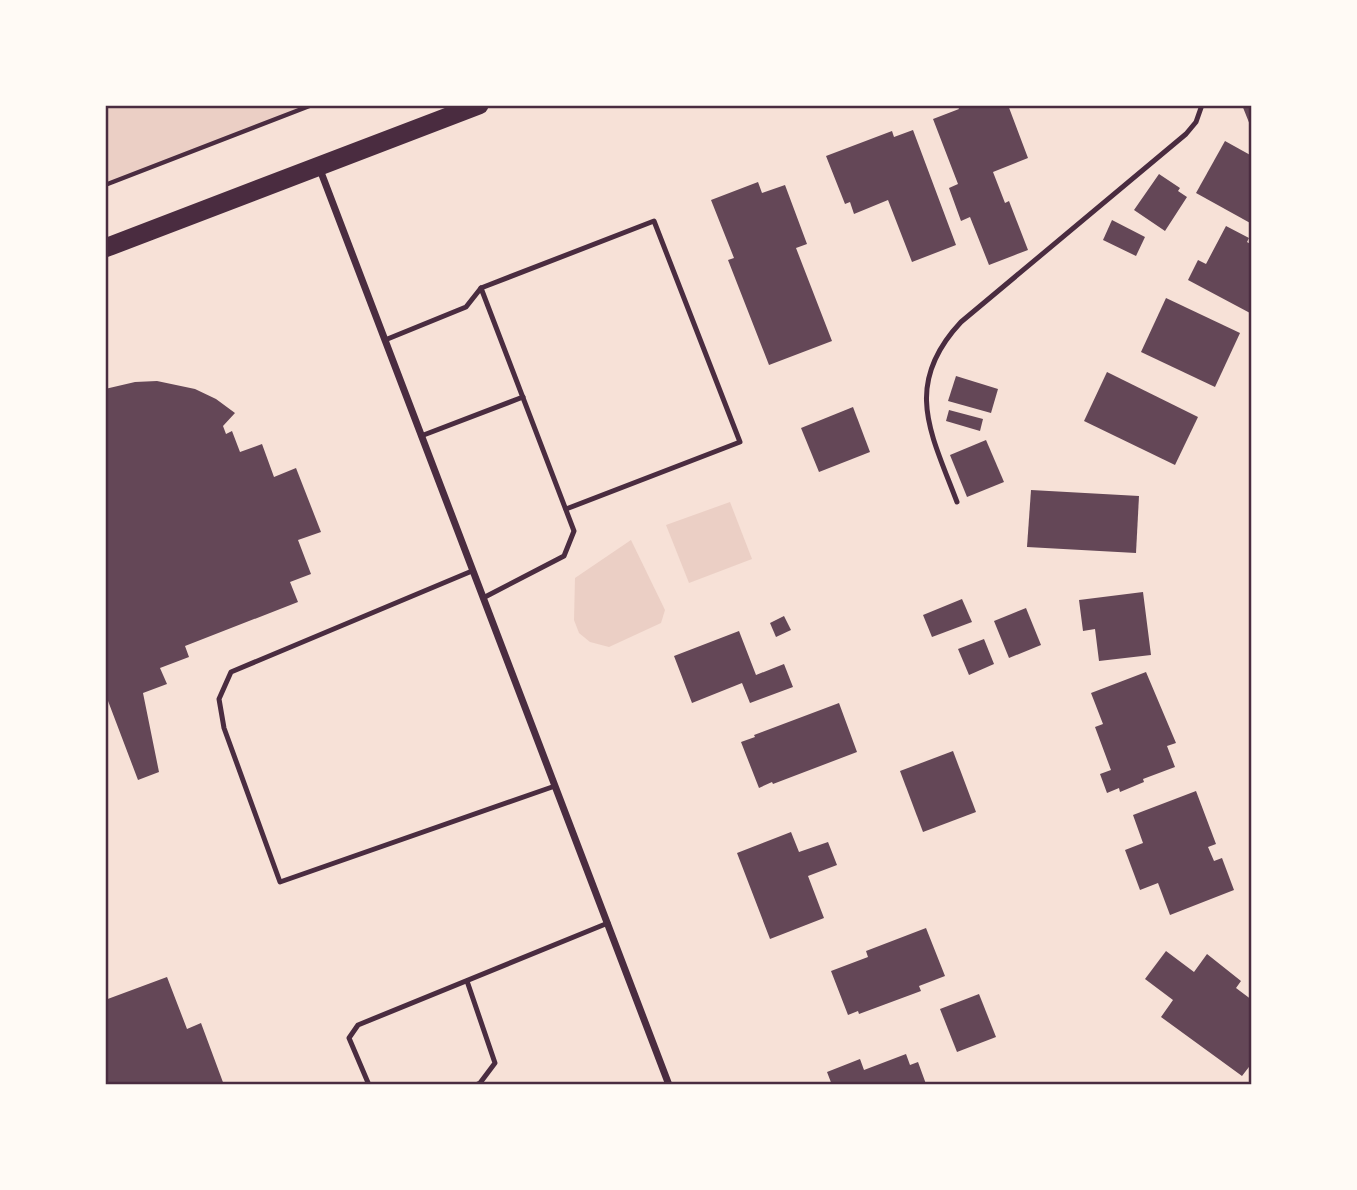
<svg xmlns="http://www.w3.org/2000/svg" width="1357" height="1190" font-family="'Work Sans',sans-serif">
<style>
.green{fill:#ebcfc5}
.building{fill:#644757}
.lines{fill:none;stroke-linecap:round;stroke-linejoin:round}
.path{stroke:#4a2c40;stroke-width:4.5}
.service{stroke:#4a2c40;stroke-width:5}
.minor{stroke:#4a2c40;stroke-width:7}
.trunk{stroke:#4a2c40;stroke-width:19}
.neatline{fill:none;stroke:#4a2c40;stroke-width:2.5}
</style>
<rect width="100%" height="100%" fill="#f7e1d7"/>
<g class="green">
<path d="M 105,105 L 312,105 L 105,185 Z"/>
<path d="M 730,502 L 752,559 L 689,583 L 666,525 Z"/>
<path d="M 631,540 L 665,610 L 661,623 L 609,647 L 590,642 L 579,633 L 574,620 L 575,578 Z"/>
</g>
<g class="building">
<path d="M 957,105 L 1008,105 L 1028,158 L 993,172 L 1005,203 L 1009,201 L 1028,250 L 989,265 L 970,217 L 961,221 L 949,188 L 958,184 L 933,119 L 959,109 Z"/>
<path d="M 1242,105 L 1252,105 L 1252,130 Z"/>
<path d="M 913,130 L 956,245 L 912,262 L 888,200 L 854,214 L 850,202 L 845,204 L 826,156 L 892,131 L 894,137 Z"/>
<path d="M 1225,141 L 1252,156 L 1252,224 L 1196,193 Z"/>
<path d="M 1159,174 L 1180,188 L 1178,191 L 1187,197 L 1165,231 L 1134,210 Z"/>
<path d="M 758,182 L 762,193 L 785,185 L 807,244 L 796,248 L 832,341 L 769,365 L 728,260 L 734,258 L 711,200 Z"/>
<path d="M 1112,220 L 1145,237 L 1136,256 L 1103,240 Z"/>
<path d="M 1226,226 L 1249,238 L 1247,242 L 1252,245 L 1252,309 L 1250,313 L 1188,280 L 1198,260 L 1206,264 Z"/>
<path d="M 1166,298 L 1240,333 L 1215,387 L 1141,352 Z"/>
<path d="M 1107,372 L 1198,417 L 1175,465 L 1084,421 Z"/>
<path d="M 956,376 L 998,389 L 991,413 L 948,401 Z"/>
<path d="M 157,381 L 195,389 L 216,399 L 235,413 L 223,426 L 226,434 L 232,431 L 240,452 L 262,444 L 274,477 L 296,468 L 321,532 L 298,540 L 311,574 L 290,582 L 298,602 L 185,646 L 189,657 L 160,668 L 167,684 L 143,693 L 159,772 L 138,780 L 105,693 L 105,389 L 135,382 Z"/>
<path d="M 853,407 L 870,452 L 819,472 L 801,428 Z"/>
<path d="M 949,410 L 983,419 L 980,431 L 946,421 Z"/>
<path d="M 986,440 L 1004,482 L 967,497 L 950,455 Z"/>
<path d="M 1031,490 L 1139,496 L 1136,553 L 1027,547 Z"/>
<path d="M 1143,592 L 1151,655 L 1099,661 L 1095,629 L 1083,631 L 1079,600 Z"/>
<path d="M 962,599 L 972,622 L 932,637 L 923,615 Z"/>
<path d="M 1026,608 L 1041,645 L 1009,658 L 994,621 Z"/>
<path d="M 784,616 L 791,630 L 776,637 L 770,623 Z"/>
<path d="M 739,631 L 756,675 L 784,664 L 793,687 L 750,703 L 742,683 L 692,703 L 674,656 Z"/>
<path d="M 984,639 L 994,664 L 969,675 L 958,649 Z"/>
<path d="M 1146,672 L 1176,743 L 1167,746 L 1175,767 L 1143,779 L 1144,782 L 1120,792 L 1119,788 L 1107,793 L 1100,774 L 1111,770 L 1095,727 L 1103,724 L 1091,693 Z"/>
<path d="M 839,703 L 857,752 L 773,784 L 772,782 L 759,788 L 741,742 L 755,737 L 754,735 Z"/>
<path d="M 953,751 L 976,812 L 923,832 L 900,771 Z"/>
<path d="M 1196,791 L 1216,844 L 1208,847 L 1214,861 L 1222,858 L 1234,890 L 1170,915 L 1158,883 L 1140,890 L 1125,850 L 1143,843 L 1133,815 Z"/>
<path d="M 791,832 L 799,852 L 828,842 L 837,865 L 808,876 L 824,918 L 770,939 L 737,853 Z"/>
<path d="M 926,928 L 945,976 L 919,986 L 921,991 L 859,1014 L 858,1011 L 848,1015 L 831,971 L 868,957 L 866,951 Z"/>
<path d="M 1166,951 L 1194,972 L 1207,954 L 1241,981 L 1236,988 L 1252,1000 L 1252,1063 L 1242,1076 L 1161,1017 L 1173,1000 L 1145,979 Z"/>
<path d="M 167,977 L 187,1029 L 201,1023 L 224,1085 L 105,1085 L 105,1000 Z"/>
<path d="M 979,994 L 996,1037 L 957,1052 L 940,1009 Z"/>
<path d="M 906,1054 L 910,1065 L 918,1062 L 926,1084 L 832,1085 L 827,1072 L 860,1059 L 864,1070 Z"/>
</g>
<g class="lines">
<path class="path" d="M 105,185 L 312,105"/>
<g class="service">
<path d="M 481,288 L 654,221 L 740,442 L 566,509"/>
<path d="M 385,340 L 466,307 L 481,288 L 574,531 L 564,556 L 483,598"/>
<path d="M 421,436 L 523,397"/>
<path d="M 957,502 C 931,433 902,385 961,322 L 1186,134 L 1196,122 L 1202,105"/>
<path d="M 472,571 L 231,672 L 219,699 L 224,728 L 280,882 L 555,786"/>
<path d="M 467,981 L 495,1063 L 480,1083 L 476,1085"/>
<path d="M 369,1085 L 349,1038 L 358,1025 L 608,923"/>
</g>
<path class="minor" d="M 319,167 L 669,1085"/>
<path class="trunk" d="M 105,248 L 479,105"/>
</g>
<rect width="1357" height="1190" fill="none" stroke="#fffaf5" stroke-width="214"/>
<rect x="107" y="107" width="1143" height="976" class="neatline"/>
</svg>
